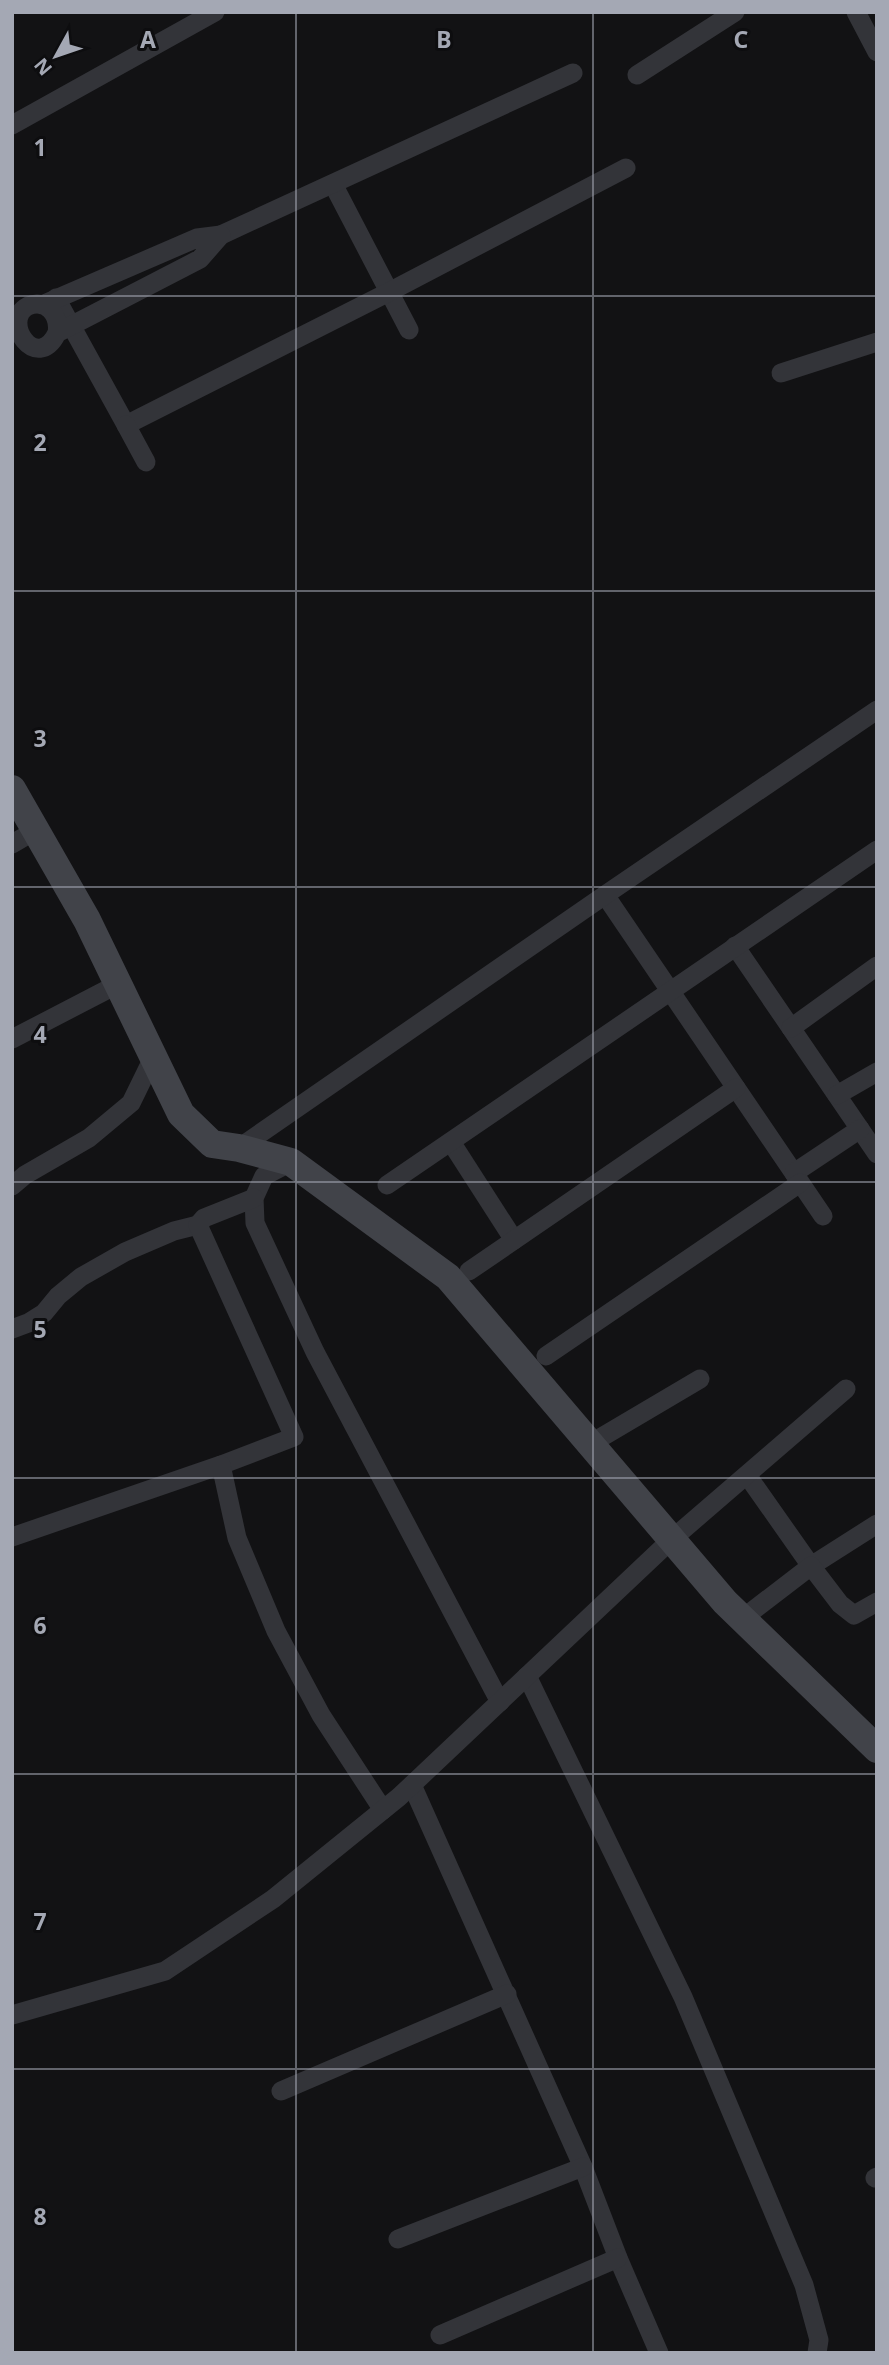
<svg xmlns="http://www.w3.org/2000/svg" width="889" height="2365" font-family="'Noto Sans',sans-serif">
<style>
.lines{fill:none;stroke-linecap:round;stroke-linejoin:round}
.street{stroke:#333439;stroke-width:19}
.secondary{stroke:#414349;stroke-width:28}
.grid{fill:none;stroke:#a4a8b4;stroke-width:2;stroke-opacity:0.55}
.grid-label{font-size:23px;text-anchor:middle;font-weight:bold;fill:#a4a8b4;stroke:#0d0d0f;stroke-width:6;stroke-linejoin:round;paint-order:stroke}
</style>
<rect width="100%" height="100%" fill="#121214"/>
<g class="lines">
<g class="street">
<path d="M 856,12 L 877,52"/>
<path d="M 637,75 L 735,12"/>
<path d="M 12,125 L 215,12"/>
<path d="M 333,184 L 409,330"/>
<path d="M 221,235 L 573,73"/>
<path d="M 56,298 L 126,425 L 389,292 L 626,168"/>
<path d="M 42,305 L 197,238 L 221,235 L 200,259 L 57,333 C 37,374 0,321 28,306 C 47,298 60,316 57,333"/>
<path d="M 781,373 L 877,342"/>
<path d="M 126,425 L 146,462"/>
<path d="M 12,844 L 36,830"/>
<path d="M 605,895 L 823,1216"/>
<path d="M 735,946 L 877,1154"/>
<path d="M 791,1028 L 877,966"/>
<path d="M 12,1039 L 118,984"/>
<path d="M 837,1095 L 877,1072"/>
<path d="M 451,1142 L 514,1240"/>
<path d="M 239,1148 L 605,895 L 877,710"/>
<path d="M 291,1162 L 264,1176 L 254,1198 L 255,1223 L 315,1352 L 500,1702"/>
<path d="M 794,1173 L 860,1129"/>
<path d="M 387,1185 L 877,850"/>
<path d="M 12,1186 L 25,1175 L 89,1138 L 131,1103 L 153,1058"/>
<path d="M 469,1271 L 736,1088"/>
<path d="M 12,1329 L 28,1323 L 44,1313 L 58,1296 L 81,1277 L 125,1252 L 174,1231 L 198,1225"/>
<path d="M 546,1356 L 800,1183"/>
<path d="M 590,1444 L 700,1379"/>
<path d="M 221,1465 L 294,1437 L 198,1225 L 204,1218 L 254,1198"/>
<path d="M 747,1475 L 811,1566 L 877,1524"/>
<path d="M 12,1537 L 221,1465 L 237,1538 L 276,1631 L 321,1715 L 383,1810"/>
<path d="M 742,1619 L 811,1566 L 840,1604 L 854,1615 L 877,1602"/>
<path d="M 527,1676 L 683,1997 L 804,2285 L 819,2340 L 817,2353"/>
<path d="M 412,1785 L 583,2167 L 618,2258 L 659,2353"/>
<path d="M 12,2015 L 165,1971 L 273,1899 L 399,1797 L 671,1540 L 846,1389"/>
<path d="M 281,2091 L 507,1994"/>
<path d="M 875,2178 L 877,2177"/>
<path d="M 398,2239 L 583,2167"/>
<path d="M 440,2335 L 618,2258"/>
</g>
<path class="secondary" d="M 12,789 L 87,920 L 181,1114 L 212,1144 L 239,1148 L 291,1162 L 448,1277 L 725,1602 L 877,1749"/>
</g>
<path class="grid" d="M 296,12 L 296,2353M 593,12 L 593,2353M 12,296 L 877,296M 12,591 L 877,591M 12,887 L 877,887M 12,1182 L 877,1182M 12,1478 L 877,1478M 12,1774 L 877,1774M 12,2069 L 877,2069"/>
<g class="grid-label">
<text x="148" y="48">A</text>
<text x="444" y="48">B</text>
<text x="741" y="48">C</text>
<text x="40" y="156">1</text>
<text x="40" y="451">2</text>
<text x="40" y="747">3</text>
<text x="40" y="1043">4</text>
<text x="40" y="1338">5</text>
<text x="40" y="1634">6</text>
<text x="40" y="1930">7</text>
<text x="40" y="2225">8</text>
</g>
<rect width="889" height="2365" fill="none" stroke="#a4a8b4" stroke-width="28"/>
<g transform="translate(56 56) rotate(230)" stroke="#0d0d0f" stroke-width="5" paint-order="stroke">
<path d="M0-5L12 26L0 18L-12 26Z" fill="#a4a8b4"/>
<text y="-10" font-size="19" font-weight="bold" text-anchor="middle" fill="#a4a8b4">N</text>
</g>
</svg>
